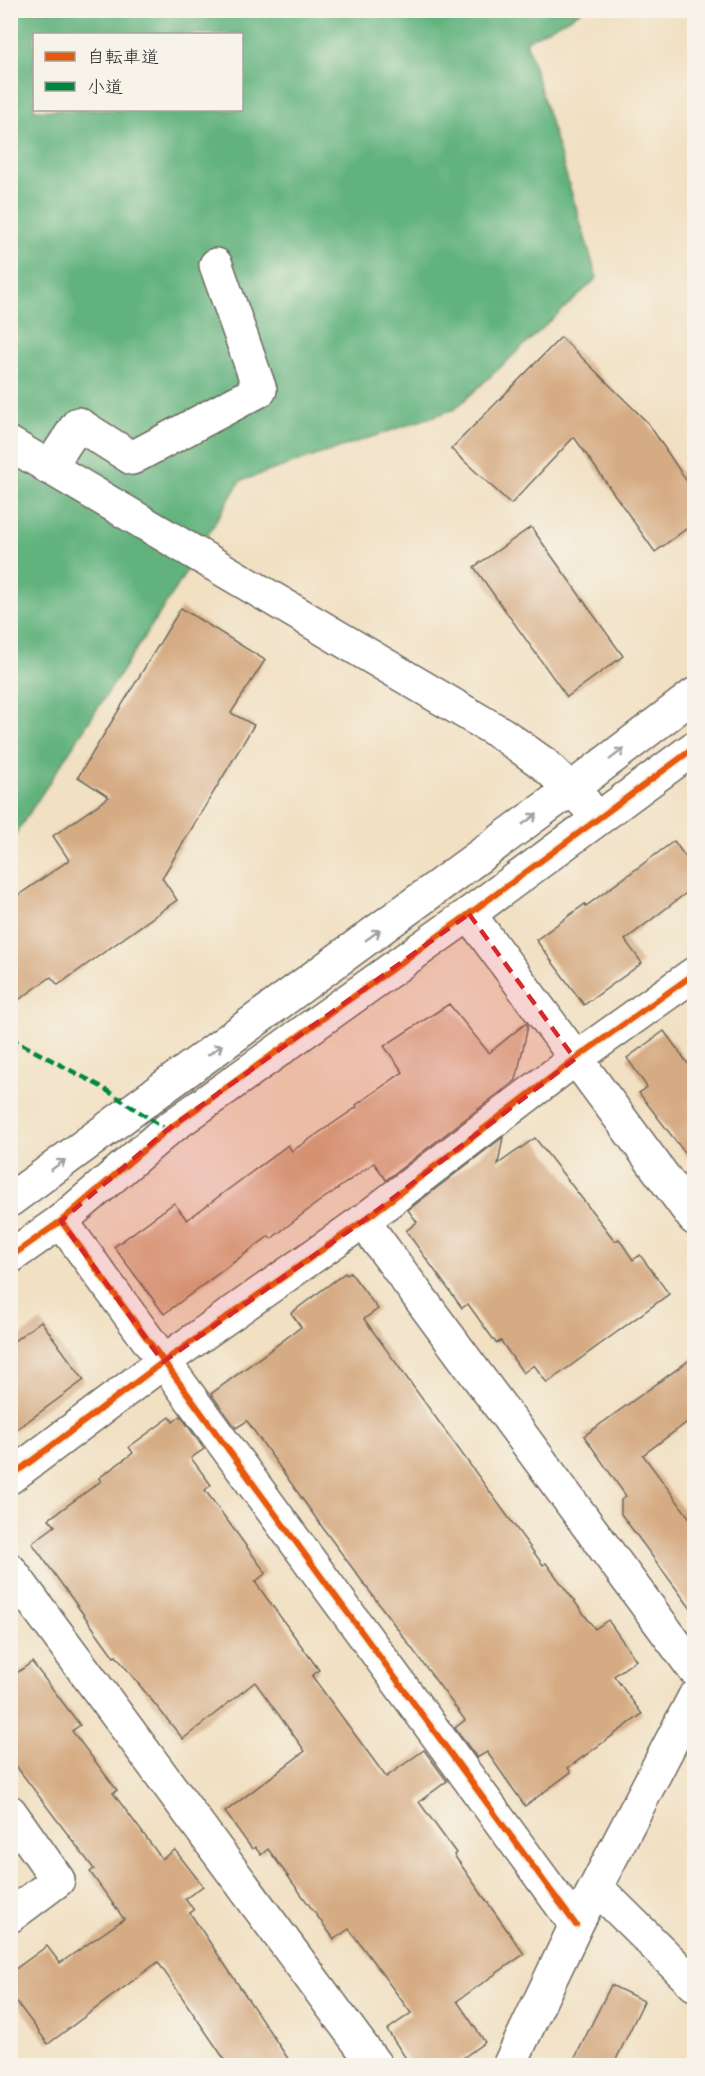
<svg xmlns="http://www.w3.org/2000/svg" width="705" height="2076" font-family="Sriracha,'Klee One',sans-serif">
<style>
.forest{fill:#62b27e;stroke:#466e54;stroke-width:1.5;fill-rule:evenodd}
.building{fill:#d5ab83}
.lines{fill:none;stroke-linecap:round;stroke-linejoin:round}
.minor-casing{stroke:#706a60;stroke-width:36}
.minor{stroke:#fff;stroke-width:33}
.quiet{stroke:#00873e;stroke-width:4.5;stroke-dasharray:9 4.5;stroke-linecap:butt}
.cycleway-casing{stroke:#f7f3e8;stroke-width:10}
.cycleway{stroke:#e8590c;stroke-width:6}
.oneway{stroke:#a0a0a0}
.marked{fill:#d62828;fill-opacity:0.2;stroke:#d62828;stroke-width:4.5;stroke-dasharray:12 8;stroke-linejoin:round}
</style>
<rect width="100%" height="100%" fill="#f7f3e8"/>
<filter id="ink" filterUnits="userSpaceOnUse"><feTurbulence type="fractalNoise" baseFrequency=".0167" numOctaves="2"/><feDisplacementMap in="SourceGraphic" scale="12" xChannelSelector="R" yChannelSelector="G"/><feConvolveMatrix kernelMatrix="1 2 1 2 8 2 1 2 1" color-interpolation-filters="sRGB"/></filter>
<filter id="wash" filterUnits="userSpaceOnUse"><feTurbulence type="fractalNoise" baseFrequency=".008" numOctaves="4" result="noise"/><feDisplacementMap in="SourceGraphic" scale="24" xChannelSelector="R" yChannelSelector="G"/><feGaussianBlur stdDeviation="1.35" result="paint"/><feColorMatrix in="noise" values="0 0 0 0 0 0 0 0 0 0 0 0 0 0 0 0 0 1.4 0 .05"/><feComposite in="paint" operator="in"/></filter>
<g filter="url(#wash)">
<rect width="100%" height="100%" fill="#f1e0c2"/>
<path class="forest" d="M 11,11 L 582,11 L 526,41 L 597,278 L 455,409 L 240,481 L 178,585 L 11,841 ZM 34,34 L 242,34 L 242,110 L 34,110 Z"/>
<g id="blocks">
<g class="building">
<path d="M 561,337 L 648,423 L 694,492 L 694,523 L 655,552 L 574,437 L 511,504 L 451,449 Z"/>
<path d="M 531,527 L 623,656 L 567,697 L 474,567 Z"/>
<path d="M 181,608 L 265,660 L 231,713 L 254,725 L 162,878 L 177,900 L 58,985 L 51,977 L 10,1006 L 10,901 L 69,860 L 53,836 L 109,797 L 78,777 Z"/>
<path d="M 674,841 L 694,869 L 694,887 L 625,940 L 642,963 L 584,1005 L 536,940 L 585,904 L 586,906 Z"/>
<path d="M 449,1004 L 489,1053 L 526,1023 L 528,1026 L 516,1080 L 386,1180 L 374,1163 L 313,1206 L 271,1239 L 269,1236 L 164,1314 L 114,1247 L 174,1203 L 187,1220 L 288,1145 L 292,1151 L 357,1107 L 356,1105 L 403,1072 L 384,1046 Z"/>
<path d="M 664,1031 L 694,1072 L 694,1165 L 639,1093 L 647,1087 L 627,1058 Z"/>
<path d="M 503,1137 L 498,1164 L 535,1138 L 615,1241 L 619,1239 L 633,1260 L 640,1255 L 669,1294 L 547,1383 L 534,1365 L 523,1373 L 501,1341 L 496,1343 L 468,1304 L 462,1308 L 406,1231 L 417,1222 L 408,1210 Z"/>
<path d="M 350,1272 L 378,1309 L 364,1319 L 543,1565 L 546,1563 L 595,1629 L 608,1620 L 636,1660 L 614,1676 L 642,1714 L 568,1768 L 571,1772 L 525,1806 L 487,1752 L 477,1758 L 455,1728 L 465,1720 L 325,1531 L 247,1421 L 236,1428 L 211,1394 L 301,1327 L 291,1313 L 345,1273 L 347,1275 Z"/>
<path d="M 41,1321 L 84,1380 L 10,1434 L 10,1344 Z"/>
<path d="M 694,1357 L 694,1417 L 643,1455 L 694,1524 L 694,1613 L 621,1514 L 621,1500 L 626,1496 L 584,1436 Z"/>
<path d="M 181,1416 L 204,1449 L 191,1458 L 211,1485 L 205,1490 L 266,1573 L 255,1582 L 319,1670 L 312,1676 L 386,1777 L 424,1750 L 447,1781 L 419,1802 L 456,1853 L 454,1855 L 524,1954 L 457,2001 L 485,2042 L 452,2066 L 411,2066 L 387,2030 L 411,2013 L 349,1929 L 334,1939 L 268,1849 L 261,1855 L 255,1847 L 252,1849 L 225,1812 L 305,1751 L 255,1682 L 183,1739 L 116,1656 L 114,1657 L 32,1543 L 55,1526 L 49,1519 L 101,1481 L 99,1478 L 133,1453 L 129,1447 L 170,1417 L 173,1422 Z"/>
<path d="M 32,1662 L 80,1725 L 72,1731 L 117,1790 L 113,1793 L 162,1859 L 175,1850 L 203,1886 L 185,1899 L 194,1910 L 190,1913 L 293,2066 L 229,2066 L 158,1962 L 48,2044 L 10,1993 L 10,1973 L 47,1946 L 60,1963 L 124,1919 L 90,1872 L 94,1869 L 10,1758 L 10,1678 Z"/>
<path d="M 611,1985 L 644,2001 L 613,2066 L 571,2066 Z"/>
</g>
</g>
</g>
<g filter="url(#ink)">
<use href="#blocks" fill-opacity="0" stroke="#706a60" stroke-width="1.5"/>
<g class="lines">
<defs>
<g id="minor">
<path d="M 10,444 L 502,734 L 544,764 L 585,803"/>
<path d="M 49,468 L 78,424 L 132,458 L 260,390 L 216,265"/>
<path d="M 469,914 L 694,1218"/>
<path d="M 10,1200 L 571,789 L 694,695"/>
<path d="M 61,1221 L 576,1925"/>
<path d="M 363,1221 L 694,1669"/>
<path d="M 10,1257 L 61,1221 L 167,1130 L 469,914 L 694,748"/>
<path d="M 10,1477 L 163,1362 L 363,1221 L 575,1059 L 694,974"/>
<path d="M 10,1570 L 376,2066"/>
<path d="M 10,1812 L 58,1880 L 10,1916"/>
<path d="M 597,1888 L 694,1984"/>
<path d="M 509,2066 L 576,1925 L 694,1698"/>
</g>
</defs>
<use href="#minor" class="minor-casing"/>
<use href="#minor" class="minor"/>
<path class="quiet" d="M 10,1038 L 100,1086 L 167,1130"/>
<defs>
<g id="cycleway">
<path d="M 61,1221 L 576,1925"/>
<path d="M 10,1257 L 61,1221 L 167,1130 L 469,914 L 694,748"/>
<path d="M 10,1477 L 163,1362 L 363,1221 L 575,1059 L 694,974"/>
</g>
</defs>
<use href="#cycleway" class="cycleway-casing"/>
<use href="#cycleway" class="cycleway"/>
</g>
<defs><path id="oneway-shaft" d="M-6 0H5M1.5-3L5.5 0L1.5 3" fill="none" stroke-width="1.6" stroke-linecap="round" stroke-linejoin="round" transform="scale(1.5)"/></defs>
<g class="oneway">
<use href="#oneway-shaft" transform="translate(617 754) rotate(-37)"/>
<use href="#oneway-shaft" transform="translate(530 819) rotate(-36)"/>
<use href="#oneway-shaft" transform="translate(373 935) rotate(-36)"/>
<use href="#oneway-shaft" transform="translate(215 1050) rotate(-36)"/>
<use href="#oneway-shaft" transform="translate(58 1165) rotate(-36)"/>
</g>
</g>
<path class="marked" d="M 469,914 L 575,1059 L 363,1221 L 163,1362 L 61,1221 L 167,1130 Z"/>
<rect width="705" height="2076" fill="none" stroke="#f7f3e8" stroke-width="36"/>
<rect x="33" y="33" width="210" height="78" fill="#f7f3e8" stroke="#a5a39c" stroke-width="1.5"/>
<rect x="45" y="52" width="30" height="9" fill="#e8590c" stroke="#a5a39c" stroke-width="1.5"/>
<text x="87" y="63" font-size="18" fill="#2b2b2b">自転車道</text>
<rect x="45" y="82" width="30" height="9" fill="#00873e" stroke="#a5a39c" stroke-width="1.5"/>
<text x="87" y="93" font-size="18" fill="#2b2b2b">小道</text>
</svg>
